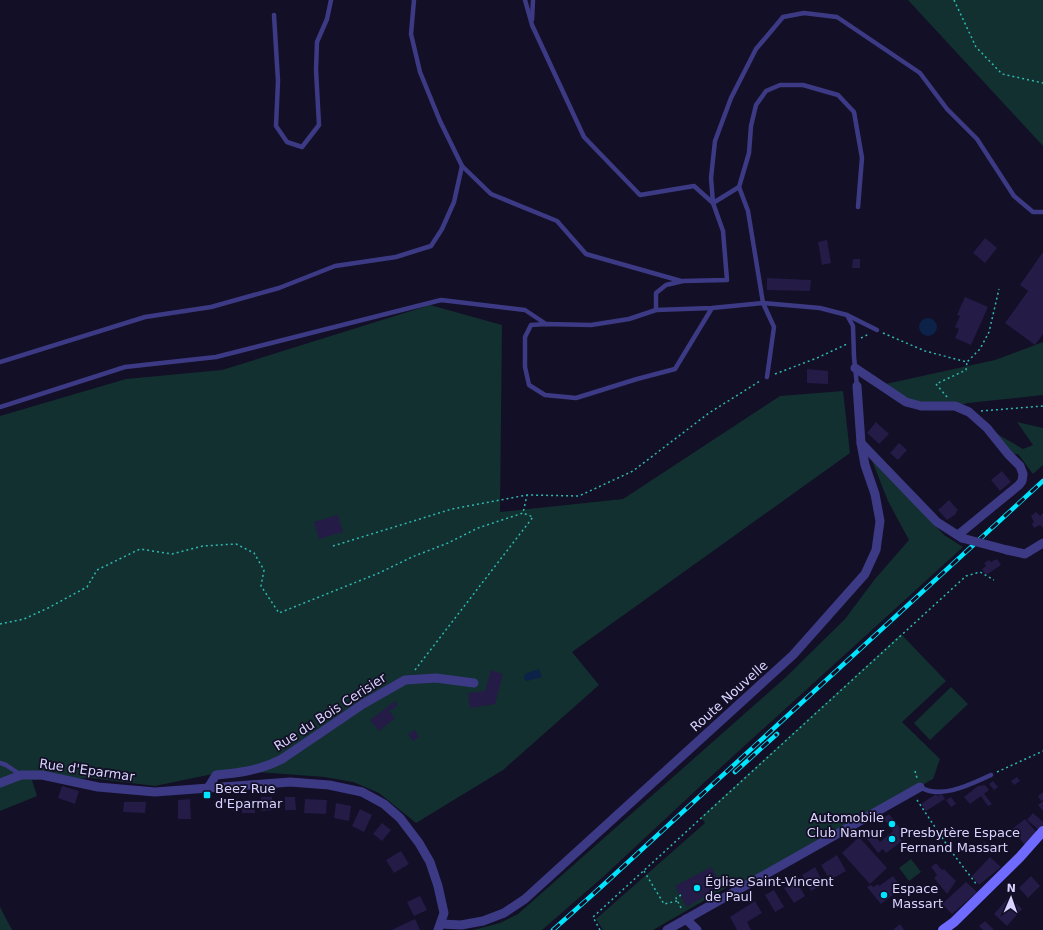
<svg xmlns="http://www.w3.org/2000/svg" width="1043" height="930" font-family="'DejaVu Sans',sans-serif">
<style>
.green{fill:#12302f}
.water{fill:#0c2248}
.building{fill:#241b47}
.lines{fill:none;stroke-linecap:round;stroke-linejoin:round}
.path{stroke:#2fb8b0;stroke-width:1.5;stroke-dasharray:2 3;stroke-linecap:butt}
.service{stroke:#3d3a85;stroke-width:4.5}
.minor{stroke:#3d3a85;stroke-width:9}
.secondary{stroke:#6f6bff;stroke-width:10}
.rail-casing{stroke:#00e5ff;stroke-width:4.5}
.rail{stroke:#130f26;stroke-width:3;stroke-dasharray:9;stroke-linecap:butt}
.minor-bridge{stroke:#3d3a85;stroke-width:9}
.poi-dot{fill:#00e5ff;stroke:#130f26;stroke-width:1.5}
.labels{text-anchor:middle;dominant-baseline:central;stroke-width:3.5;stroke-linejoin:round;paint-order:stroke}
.street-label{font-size:13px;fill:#d9d4ff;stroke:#130f26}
.poi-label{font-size:13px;fill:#d9d4ff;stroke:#130f26;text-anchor:start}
</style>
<rect width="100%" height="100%" fill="#130f26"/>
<g class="green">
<path d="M 908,0 L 1043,0 L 1043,146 Z"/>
<path d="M 430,305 L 502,325 L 500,512 L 623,499 L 780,396 L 843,391 L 850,453 L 572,652 L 599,685 L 503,770 L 416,823 L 379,793 L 353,782 L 324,777 L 232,770 L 155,786 L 90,778 L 32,780 L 37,796 L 0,811 L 0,416 L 126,379 L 222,370 Z"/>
<path d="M 1043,342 L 1043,395 L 968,403 L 955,406 L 921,406 L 881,385 L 995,360 Z"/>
<path d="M 1017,422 L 1043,428 L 1043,465 L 1033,474 L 1018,454 L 1008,454 L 987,428 L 1023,449 L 1033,445 Z"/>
<path d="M 871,458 L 944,535 L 963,547 L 707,780 L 603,877 L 542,930 L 473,930 L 500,923 L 518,914 L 785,678 L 845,619 L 875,579 L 909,540 L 888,501 Z"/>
<path d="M 901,634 L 946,681 L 902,722 L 940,759 L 933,779 L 742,887 L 738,881 L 653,930 L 603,930 L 596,919 L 705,823 L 701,817 Z"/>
<path d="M 951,687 L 968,704 L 930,740 L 914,723 Z"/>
<path d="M 911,859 L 921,872 L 909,881 L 899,868 Z"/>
<path d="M 0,907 L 12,930 L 0,930 Z"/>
</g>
<g class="water">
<circle cx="928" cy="327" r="9"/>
<path d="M 539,669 L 542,677 L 527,681 L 524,679 L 525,674 Z"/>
</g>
<g class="building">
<path d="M 985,238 L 997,248 L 985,263 L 973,253 Z"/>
<path d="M 827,240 L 831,263 L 822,265 L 818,242 Z"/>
<path d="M 1043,252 L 1043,334 L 1035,345 L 1005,323 L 1028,291 L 1020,285 Z"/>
<path d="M 853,259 L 860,259 L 860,268 L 852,268 Z"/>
<path d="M 767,278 L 811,280 L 810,291 L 767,290 Z"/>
<path d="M 965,297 L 988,307 L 971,345 L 955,338 L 959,329 L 955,327 L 960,316 L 957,315 Z"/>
<path d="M 807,369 L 828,371 L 828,384 L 807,383 Z"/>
<path d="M 876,422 L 889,434 L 879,444 L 867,433 Z"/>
<path d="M 899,443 L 907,450 L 898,460 L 890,453 Z"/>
<path d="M 1002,471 L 1011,482 L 1000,491 L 991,480 Z"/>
<path d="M 949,500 L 958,510 L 956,512 L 956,514 L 947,520 L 938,510 Z"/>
<path d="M 1036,512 L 1040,516 L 1043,513 L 1043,528 L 1040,525 L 1034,528 L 1032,524 L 1034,522 L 1031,516 Z"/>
<path d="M 338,515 L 343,532 L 319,539 L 314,522 Z"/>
<path d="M 997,559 L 1001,565 L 986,575 L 982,569 L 986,566 L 984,563 L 989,560 L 991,562 Z"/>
<path d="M 491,670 L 503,674 L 495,704 L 470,708 L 468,693 L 485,691 Z"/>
<path d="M 395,701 L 398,705 L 389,711 L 395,718 L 379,731 L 370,720 Z"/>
<path d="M 415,730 L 419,737 L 413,741 L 408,734 Z"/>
<path d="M 1017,777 L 1020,781 L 1014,785 L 1011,781 Z"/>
<path d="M 993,781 L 998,787 L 994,790 L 989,784 Z"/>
<path d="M 985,785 L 989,790 L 984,794 L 992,804 L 988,806 L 981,796 L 970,804 L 964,797 L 978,786 Z"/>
<path d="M 62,786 L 79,791 L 75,804 L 58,798 Z"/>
<path d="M 1043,792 L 1043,800 L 1041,801 L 1038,796 Z"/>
<path d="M 936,794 L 937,796 L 942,794 L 945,799 L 926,811 L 921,804 Z"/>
<path d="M 261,797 L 272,797 L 273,810 L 261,811 Z"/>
<path d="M 285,797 L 295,797 L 296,810 L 285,810 Z"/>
<path d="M 951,797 L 956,804 L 951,807 L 946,800 Z"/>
<path d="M 190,799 L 191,819 L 178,819 L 178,800 Z"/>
<path d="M 305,799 L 327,800 L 326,814 L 304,813 Z"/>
<rect x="242" y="800" width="13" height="13"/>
<path d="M 1043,801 L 1043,811 L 1038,805 Z"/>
<path d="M 124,802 L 146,802 L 145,813 L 123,812 Z"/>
<path d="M 336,803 L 351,806 L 349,821 L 334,818 Z"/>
<path d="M 360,809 L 372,815 L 364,832 L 352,826 Z"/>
<path d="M 1033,813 L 1043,822 L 1043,825 L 1039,830 L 1027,820 Z"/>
<path d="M 889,814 L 904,833 L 899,837 L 902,841 L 886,853 L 883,849 L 878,853 L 862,832 L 868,828 L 880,842 L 893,831 L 883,818 Z"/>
<path d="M 1025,819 L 1038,834 L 1025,845 L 1012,829 Z"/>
<path d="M 382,823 L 391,830 L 382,841 L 373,834 Z"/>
<path d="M 859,837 L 887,868 L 870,884 L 842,853 Z"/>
<path d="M 985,842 L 990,848 L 986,852 L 981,845 Z"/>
<path d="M 401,851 L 409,864 L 394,873 L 386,860 Z"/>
<path d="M 837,855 L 846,871 L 830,880 L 821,865 Z"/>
<path d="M 990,857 L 1001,867 L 979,885 L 972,876 Z"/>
<path d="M 936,863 L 942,870 L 944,869 L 956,881 L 947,894 L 934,878 L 937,875 L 931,867 Z"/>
<path d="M 711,867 L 722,886 L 687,907 L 675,886 Z"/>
<path d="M 815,867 L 824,884 L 811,891 L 802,875 Z"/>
<path d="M 893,876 L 902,888 L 881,904 L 867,887 L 871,885 L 873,887 L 878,884 L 879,886 Z"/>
<path d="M 1031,876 L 1040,886 L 1028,898 L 1019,888 Z"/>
<path d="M 796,881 L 805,896 L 794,903 L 784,888 Z"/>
<path d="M 966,882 L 977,892 L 952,914 L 942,904 Z"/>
<path d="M 774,890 L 784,907 L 775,912 L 765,895 Z"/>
<path d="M 420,896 L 427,910 L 414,916 L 407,902 Z"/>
<path d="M 1009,897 L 1022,909 L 1007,926 L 994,914 Z"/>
<path d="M 755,901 L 762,913 L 747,922 L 751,930 L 737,930 L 730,917 Z"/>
<path d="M 415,919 L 420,930 L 392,930 L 402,925 Z"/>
<path d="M 985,921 L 994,930 L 983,930 L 979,926 Z"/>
<path d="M 900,924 L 904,930 L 893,930 Z"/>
</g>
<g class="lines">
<g class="path">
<path d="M 954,0 L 976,47 L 1002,74 L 1043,83"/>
<path d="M 883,333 L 925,351 L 967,362 L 980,349 L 989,332 L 999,289"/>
<path d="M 861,338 L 869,334"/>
<path d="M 775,374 L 817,358 L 847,344"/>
<path d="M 947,397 L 936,384 L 966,370 L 967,362"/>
<path d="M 981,411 L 1043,406"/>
<path d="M 333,546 L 452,509 L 527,495 L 579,496 L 633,471 L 709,413 L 760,381"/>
<path d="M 0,624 L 24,619 L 48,608 L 87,587 L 97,570 L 140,549 L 172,554 L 203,546 L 236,544 L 254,553 L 264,570 L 261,586 L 279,613 L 379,573 L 412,557 L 448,543 L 478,528 L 523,513 L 527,495"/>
<path d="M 415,670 L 533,517 L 523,513"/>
<path d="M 915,771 L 917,778"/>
<path d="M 997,772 L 1043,751"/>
<path d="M 917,800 L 951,851 L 977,885"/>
<path d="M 644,871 L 664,904 L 677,901"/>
<path d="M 681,895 L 676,898 L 682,910"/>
<path d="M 600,930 L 593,917 L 966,576 L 980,572 L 994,580"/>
</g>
<g class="service">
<path d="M 525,0 L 532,25 L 584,137 L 640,195 L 694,186 L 713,203 L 723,231 L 727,280 L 683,281 L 666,285 L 656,293 L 656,310"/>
<path d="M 274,15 L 278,81 L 276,126 L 287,142 L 302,147 L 319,125 L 316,70 L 317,42 L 327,19 L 331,0"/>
<path d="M 532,20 L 533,0"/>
<path d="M 462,166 L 491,194 L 557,221 L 586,254 L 681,281"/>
<path d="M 739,187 L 748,211 L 763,303 L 774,327 L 767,377"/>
<path d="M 858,207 L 862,158 L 854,112 L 838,95 L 803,85 L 780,85 L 766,91 L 756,105 L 751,126 L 749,153 L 739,187 L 713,203 L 711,178 L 715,141 L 731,98 L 756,49 L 783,17 L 804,13 L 837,17 L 920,73 L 947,109 L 977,139 L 1014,196 L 1033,212 L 1043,212"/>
<path d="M 712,308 L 675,369 L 637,379 L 576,398 L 545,395 L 529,385 L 525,367 L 525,337 L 531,325 L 546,324 L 591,325 L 629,319 L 656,310 L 712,308 L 763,303 L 820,308 L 847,315 L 853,326 L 854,357 L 857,386"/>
<path d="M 847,315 L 877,330"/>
<path d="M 0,362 L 145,317 L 211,307 L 279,288 L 335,266 L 396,257 L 431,246 L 442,229 L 454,202 L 462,166 L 440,121 L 420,72 L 411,34 L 414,0"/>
<path d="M 0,407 L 125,367 L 216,357 L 441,300 L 525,310 L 546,324"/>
<path d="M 0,763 L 6,765 L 21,775"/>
<path d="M 920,787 C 941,800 971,784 991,775"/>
</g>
<g class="minor">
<path d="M 855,368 L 906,402 L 921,406 L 955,406 L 969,412 L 987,428 L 1008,454 L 1020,466 L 1023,474 L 1022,481 L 1019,485 L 958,535"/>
<path d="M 861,443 L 937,522 L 962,538"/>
<path d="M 1007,550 L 1025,554 L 1043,543"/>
<path d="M 0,783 L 21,775 L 42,775 L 98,787 L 155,792 L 290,782 L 329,785 L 362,792 L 384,804 L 400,818 L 419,843 L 430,862 L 438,886 L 444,913 L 438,930"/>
<path d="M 208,788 L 216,775 C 240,773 261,770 282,759 L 363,704 L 405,680 L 436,678 L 474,683"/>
<path d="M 686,919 L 697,930"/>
<path d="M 441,924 L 461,925 L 483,921 L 504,913 L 525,899 L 793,655 L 865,574 L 876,550 L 880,521 L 875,494 L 865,465 L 861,443 L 857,386"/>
<path d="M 667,930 L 920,787"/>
</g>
<path class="secondary" d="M 943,930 L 954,922 L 1020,857 L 1043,831"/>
<defs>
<g id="rail">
<path d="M 735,772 L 777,734"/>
<path d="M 553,930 L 601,887 L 1043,481"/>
</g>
</defs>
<use href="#rail" class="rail-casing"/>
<use href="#rail" class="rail"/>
<path class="minor-bridge" d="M 962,538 L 1007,550"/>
</g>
<g class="poi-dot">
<rect x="203" y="791" width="8" height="8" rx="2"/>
<circle cx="892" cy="824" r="4"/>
<circle cx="892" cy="839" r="4"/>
<circle cx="697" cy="888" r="4"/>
<circle cx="884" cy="895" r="4"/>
</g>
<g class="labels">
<g class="street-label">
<text transform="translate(729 696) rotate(-42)">Route Nouvelle</text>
<text transform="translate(330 712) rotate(-33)">Rue du Bois Cerisier</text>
<text transform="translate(87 770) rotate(8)">Rue d'Eparmar</text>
</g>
<g class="poi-label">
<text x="215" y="788">Beez Rue<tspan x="215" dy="15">d'Eparmar</tspan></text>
<text x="884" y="817" text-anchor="end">Automobile<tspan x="884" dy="15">Club Namur</tspan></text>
<text x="900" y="832">Presbytère Espace<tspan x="900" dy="15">Fernand Massart</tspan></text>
<text x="705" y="881">Église Saint-Vincent<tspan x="705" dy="15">de Paul</tspan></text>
<text x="892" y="888">Espace<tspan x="892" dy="15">Massart</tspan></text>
</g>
</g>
<g transform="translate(1011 898) rotate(2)" stroke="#130f26" stroke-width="3" paint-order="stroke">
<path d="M0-3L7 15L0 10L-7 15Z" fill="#d9d4ff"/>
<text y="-6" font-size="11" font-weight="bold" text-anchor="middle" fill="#d9d4ff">N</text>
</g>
</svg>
